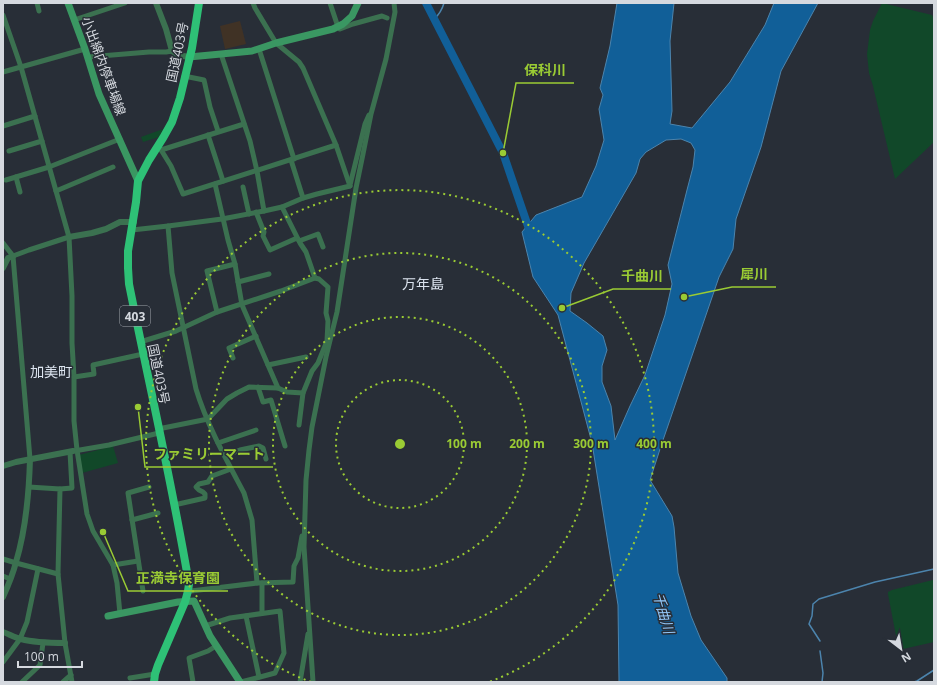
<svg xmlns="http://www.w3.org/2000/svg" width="937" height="685" font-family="'Open Sans','Noto Sans JP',sans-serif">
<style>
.commercial{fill:#403225}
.green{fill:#114829}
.water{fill:#115f98;stroke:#4c84ad;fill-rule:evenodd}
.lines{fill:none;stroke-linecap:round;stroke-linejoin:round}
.stream{stroke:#4c84ad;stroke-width:1.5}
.river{stroke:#115f98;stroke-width:8}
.minor{stroke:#3b7150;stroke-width:5}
.tertiary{stroke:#3b7150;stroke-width:6}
.secondary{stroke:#3a9762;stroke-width:7}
.trunk{stroke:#2ec176;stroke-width:8}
.ring{fill:none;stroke:#9acb34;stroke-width:2;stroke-dasharray:2 4}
.labels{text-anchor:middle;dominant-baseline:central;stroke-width:3;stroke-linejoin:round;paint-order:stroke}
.shield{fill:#282e37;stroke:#a1a6ad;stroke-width:1}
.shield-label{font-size:12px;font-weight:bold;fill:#d5d9df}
.street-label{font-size:13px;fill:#d5d9df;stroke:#282e37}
.neighbourhood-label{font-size:14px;fill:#dce4ef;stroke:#282e37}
.water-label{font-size:14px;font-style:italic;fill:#93c7f8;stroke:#282e37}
.centre{fill:#9acb34;stroke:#282e37;stroke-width:2}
.ring-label{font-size:12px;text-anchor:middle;font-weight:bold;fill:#9acb34;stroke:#282e37;stroke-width:3;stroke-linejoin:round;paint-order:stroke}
.leader{fill:none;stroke:#9acb34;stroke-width:1.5}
.callout-dot{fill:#9acb34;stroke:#282e37;stroke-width:1.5}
.callout-label{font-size:14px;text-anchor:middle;font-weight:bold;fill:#9acb34;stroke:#282e37;stroke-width:3;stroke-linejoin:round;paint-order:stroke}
</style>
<rect width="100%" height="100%" fill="#282e37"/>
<path class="commercial" d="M 240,21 L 246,44 L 225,49 L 220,26 Z"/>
<g class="green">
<path d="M 882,3 L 932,15 L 934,19 L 934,142 L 895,179 L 873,86 L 869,73 L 867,54 L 870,30 L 873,21 Z"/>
<path d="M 163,129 L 159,137 L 143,142 L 141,137 Z"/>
<path d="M 113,446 L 118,463 L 82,473 L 79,455 Z"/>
<path d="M 933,580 L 934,580 L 934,642 L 903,649 L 899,649 L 897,641 L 888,594 L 888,592 L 892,590 Z"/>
</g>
<path class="water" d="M 617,3 L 674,3 L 670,41 L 672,111 L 670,124 L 692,128 L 730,82 L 765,25 L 774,3 L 818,3 L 781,71 L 761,147 L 736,219 L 733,249 L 719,277 L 695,347 L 662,443 L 650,480 L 672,516 L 674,527 L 678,573 L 691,616 L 701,640 L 727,678 L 727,682 L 619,682 L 618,605 L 592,443 L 558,315 L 533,277 L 522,232 L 536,215 L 582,197 L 596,166 L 604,140 L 599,109 L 603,95 L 600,88 L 610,46 ZM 681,139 L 691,143 L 695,150 L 693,167 L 687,190 L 668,265 L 672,284 L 665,315 L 645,375 L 630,406 L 615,440 L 611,406 L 602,382 L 602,366 L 607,350 L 603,336 L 587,323 L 570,311 L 571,293 L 584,263 L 636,173 L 640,159 L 646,152 L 666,140 Z"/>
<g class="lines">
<g class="stream">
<path d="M 434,19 C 440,14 442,10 444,3"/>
<path d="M 820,641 L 809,624 L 812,616 L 813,604 L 819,599 L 875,582 L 934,569"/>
<path d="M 820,651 L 823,673 L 822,682"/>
<path d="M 914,682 L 917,681 L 934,670"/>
</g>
<path class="river" d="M 426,3 L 503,153 L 531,235"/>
<g class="minor">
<path d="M 37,3 L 39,11"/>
<path d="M 253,3 L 255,8 L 276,43 L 299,62 L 303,68 L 336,145 L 350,186"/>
<path d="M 330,3 L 338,27"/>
<path d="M 3,15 L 21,67 L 69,237 L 72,296 L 72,343 L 74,377 L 74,421 L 77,450 L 87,514 L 93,531 L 113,565 L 117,583 L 120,614"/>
<path d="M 74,20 L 125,3"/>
<path d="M 340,29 L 353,24 L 382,16 L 387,18"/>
<path d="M 259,49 L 294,159"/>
<path d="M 221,54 L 250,141 L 257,171 L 264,211"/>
<path d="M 88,57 L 149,52 L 166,52 L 172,51"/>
<path d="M 3,72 L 85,49"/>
<path d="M 184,76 L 204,80 L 210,107 L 218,131"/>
<path d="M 3,126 L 35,116"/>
<path d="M 208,135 L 223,181"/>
<path d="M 158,145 L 171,166 L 183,194 L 336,145"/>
<path d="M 161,150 L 244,124"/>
<path d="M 9,151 L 42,141"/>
<path d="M 291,160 L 303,198"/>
<path d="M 16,177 L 20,192"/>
<path d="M 6,180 L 49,167 L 120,139"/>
<path d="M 215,184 L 228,240 L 235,264 L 238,282 L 242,305 L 278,388"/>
<path d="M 350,185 L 365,124 L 369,115"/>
<path d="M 243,187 L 249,214"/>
<path d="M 56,191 L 113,167"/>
<path d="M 282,207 L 300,243 L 306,252 L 315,278"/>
<path d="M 256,212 L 264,232 L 263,236 L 270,250 L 297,238"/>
<path d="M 168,226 L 172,273 L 196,389 C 207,425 226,459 244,493 L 252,520 L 257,583"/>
<path d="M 132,230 L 168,226 L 222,219 L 264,211 L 282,207 L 303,198 L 317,194 L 350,186"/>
<path d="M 299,241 L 318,234 L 323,247"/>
<path d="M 3,243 L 13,256 L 30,459"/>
<path d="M 13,256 L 29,250 L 69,237"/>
<path d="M 238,282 L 269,274"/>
<path d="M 217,312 L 207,271 L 235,264"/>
<path d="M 140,342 L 176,331 L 217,312 L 281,291 L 315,278 L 319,279 L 328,287 L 326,313 L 328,321 L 327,341 L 318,363 L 312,371 L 303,393 L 287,392 L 278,388 L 249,387 L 237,393 L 227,399 L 208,419 L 158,429"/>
<path d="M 233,358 L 229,348 L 256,336"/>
<path d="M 268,365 L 306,357"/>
<path d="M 74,377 L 94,374 L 93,365 L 143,354"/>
<path d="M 258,387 L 263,402 L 271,400 L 285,446"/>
<path d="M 299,425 L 303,393"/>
<path d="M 218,443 L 256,430"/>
<path d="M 74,451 L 109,445 L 159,433"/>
<path d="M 225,456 L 240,450 L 259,446 L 263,448 L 266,459"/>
<path d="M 60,489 L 72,488 L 70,452"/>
<path d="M 174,505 L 205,498 L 205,494 L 203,492 L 199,490 L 196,487 L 199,484 L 208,482 L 212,476 L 231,469"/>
<path d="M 132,520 L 158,513"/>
<path d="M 3,559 L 16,563 L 58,574 L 60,489 L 29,487"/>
<path d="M 113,565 L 138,561"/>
<path d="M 58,574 L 65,643 L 72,682"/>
<path d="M 3,576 L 10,579"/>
<path d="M 262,583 L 262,613"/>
<path d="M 143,591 L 128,493 L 149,487"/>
<path d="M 191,591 L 257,583 L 293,582 L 294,566 L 298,558 L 302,536"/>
<path d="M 246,616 L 259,677"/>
<path d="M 205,626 L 230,618 L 280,611 L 284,653 L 275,673 L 241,682"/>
<path d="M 3,662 L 20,639 L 27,622 L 38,569"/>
<path d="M 130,678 L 155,674"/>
<path d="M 22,682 L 40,665 L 43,643"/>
<path d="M 63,682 L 71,675"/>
<path d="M 193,682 L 189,658 L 208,651 L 216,646"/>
<path d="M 300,682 L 308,634"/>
<path d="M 313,682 L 304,547 L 306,480 L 309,450 L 312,427 L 326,357 L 337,312 L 356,188 L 363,154 L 371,114 L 386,59 L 395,12 L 394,3"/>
</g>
<g class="tertiary">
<path d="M 156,3 L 166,29 L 172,51 L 178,55 L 189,57"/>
<path d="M 69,237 L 92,233 L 106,229 L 120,222 L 134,222"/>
<path d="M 3,268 L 8,258 L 13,256"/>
<path d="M 3,466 L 16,462 L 73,451"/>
<path d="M 3,597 C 8,586 13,574 16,562 C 26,529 29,494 30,459"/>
<path d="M 3,632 C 9,634 15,638 21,639 C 35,643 50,643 65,643"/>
</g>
<g class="secondary">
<path d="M 68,3 L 85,49 L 99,94 L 138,181"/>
<path d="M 189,57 L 221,54 L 252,51 L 276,43 L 333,29 L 343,24 L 352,16 L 358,3"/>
<path d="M 108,616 L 178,602 L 194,601 L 210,636 L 240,682"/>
</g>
<path class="trunk" d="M 154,682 L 155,674 L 158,665 L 185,602 L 188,591 L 189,584 C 172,483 149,384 129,284 L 128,268 L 128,251 L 136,202 L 138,181 L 149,160 L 163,138 L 172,122 L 180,98 L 192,48 L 199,3"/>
</g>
<g class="ring">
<circle cx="400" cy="444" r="64"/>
<circle cx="400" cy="444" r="127"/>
<circle cx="400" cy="444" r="191"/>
<path d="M311 682A254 254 0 1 1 489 682"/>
</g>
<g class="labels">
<rect class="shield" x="120" y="306" width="30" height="20" rx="3"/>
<g class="shield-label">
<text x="135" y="316">403</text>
</g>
<g class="street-label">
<text transform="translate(177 52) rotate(-78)">国道403号</text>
<text transform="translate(104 66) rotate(70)">小出綿内停車場線</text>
<text transform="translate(159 374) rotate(78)">国道403号</text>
</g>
<g class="neighbourhood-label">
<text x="423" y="283">万年島</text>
<text x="51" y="371">加美町</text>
</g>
<g class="water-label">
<text transform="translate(664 613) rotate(74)">千曲川</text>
</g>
</g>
<circle cx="400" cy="444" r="6" class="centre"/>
<g class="ring-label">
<text x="464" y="448">100 m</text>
<text x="527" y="448">200 m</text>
<text x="591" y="448">300 m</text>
<text x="654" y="448">400 m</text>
</g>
<path class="leader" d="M503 153L516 83H574M684 297L732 287H776M562 308L613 289H671M138 407L145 467H273M103 532L128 591H228"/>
<g class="callout-dot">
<circle cx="503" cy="153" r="4"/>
<circle cx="684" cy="297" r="4"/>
<circle cx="562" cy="308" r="4"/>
<circle cx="138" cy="407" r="4"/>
<circle cx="103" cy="532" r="4"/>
</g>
<g class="callout-label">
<text x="545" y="75">保科川</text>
<text x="754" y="279">犀川</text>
<text x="642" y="281">千曲川</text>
<text x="209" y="459">ファミリーマート</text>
<text x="178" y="583">正満寺保育園</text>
</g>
<rect width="937" height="685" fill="none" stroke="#d5d9df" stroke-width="8"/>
<g transform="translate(901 649) rotate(149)" stroke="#282e37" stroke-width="3" paint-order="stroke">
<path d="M0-3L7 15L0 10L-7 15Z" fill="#d5d9df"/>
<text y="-6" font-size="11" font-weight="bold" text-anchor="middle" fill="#d5d9df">N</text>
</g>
<path d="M18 661v6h64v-6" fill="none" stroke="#d5d9df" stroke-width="2"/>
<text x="24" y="661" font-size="12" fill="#d5d9df" stroke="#282e37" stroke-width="3" paint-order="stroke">100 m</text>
</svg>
